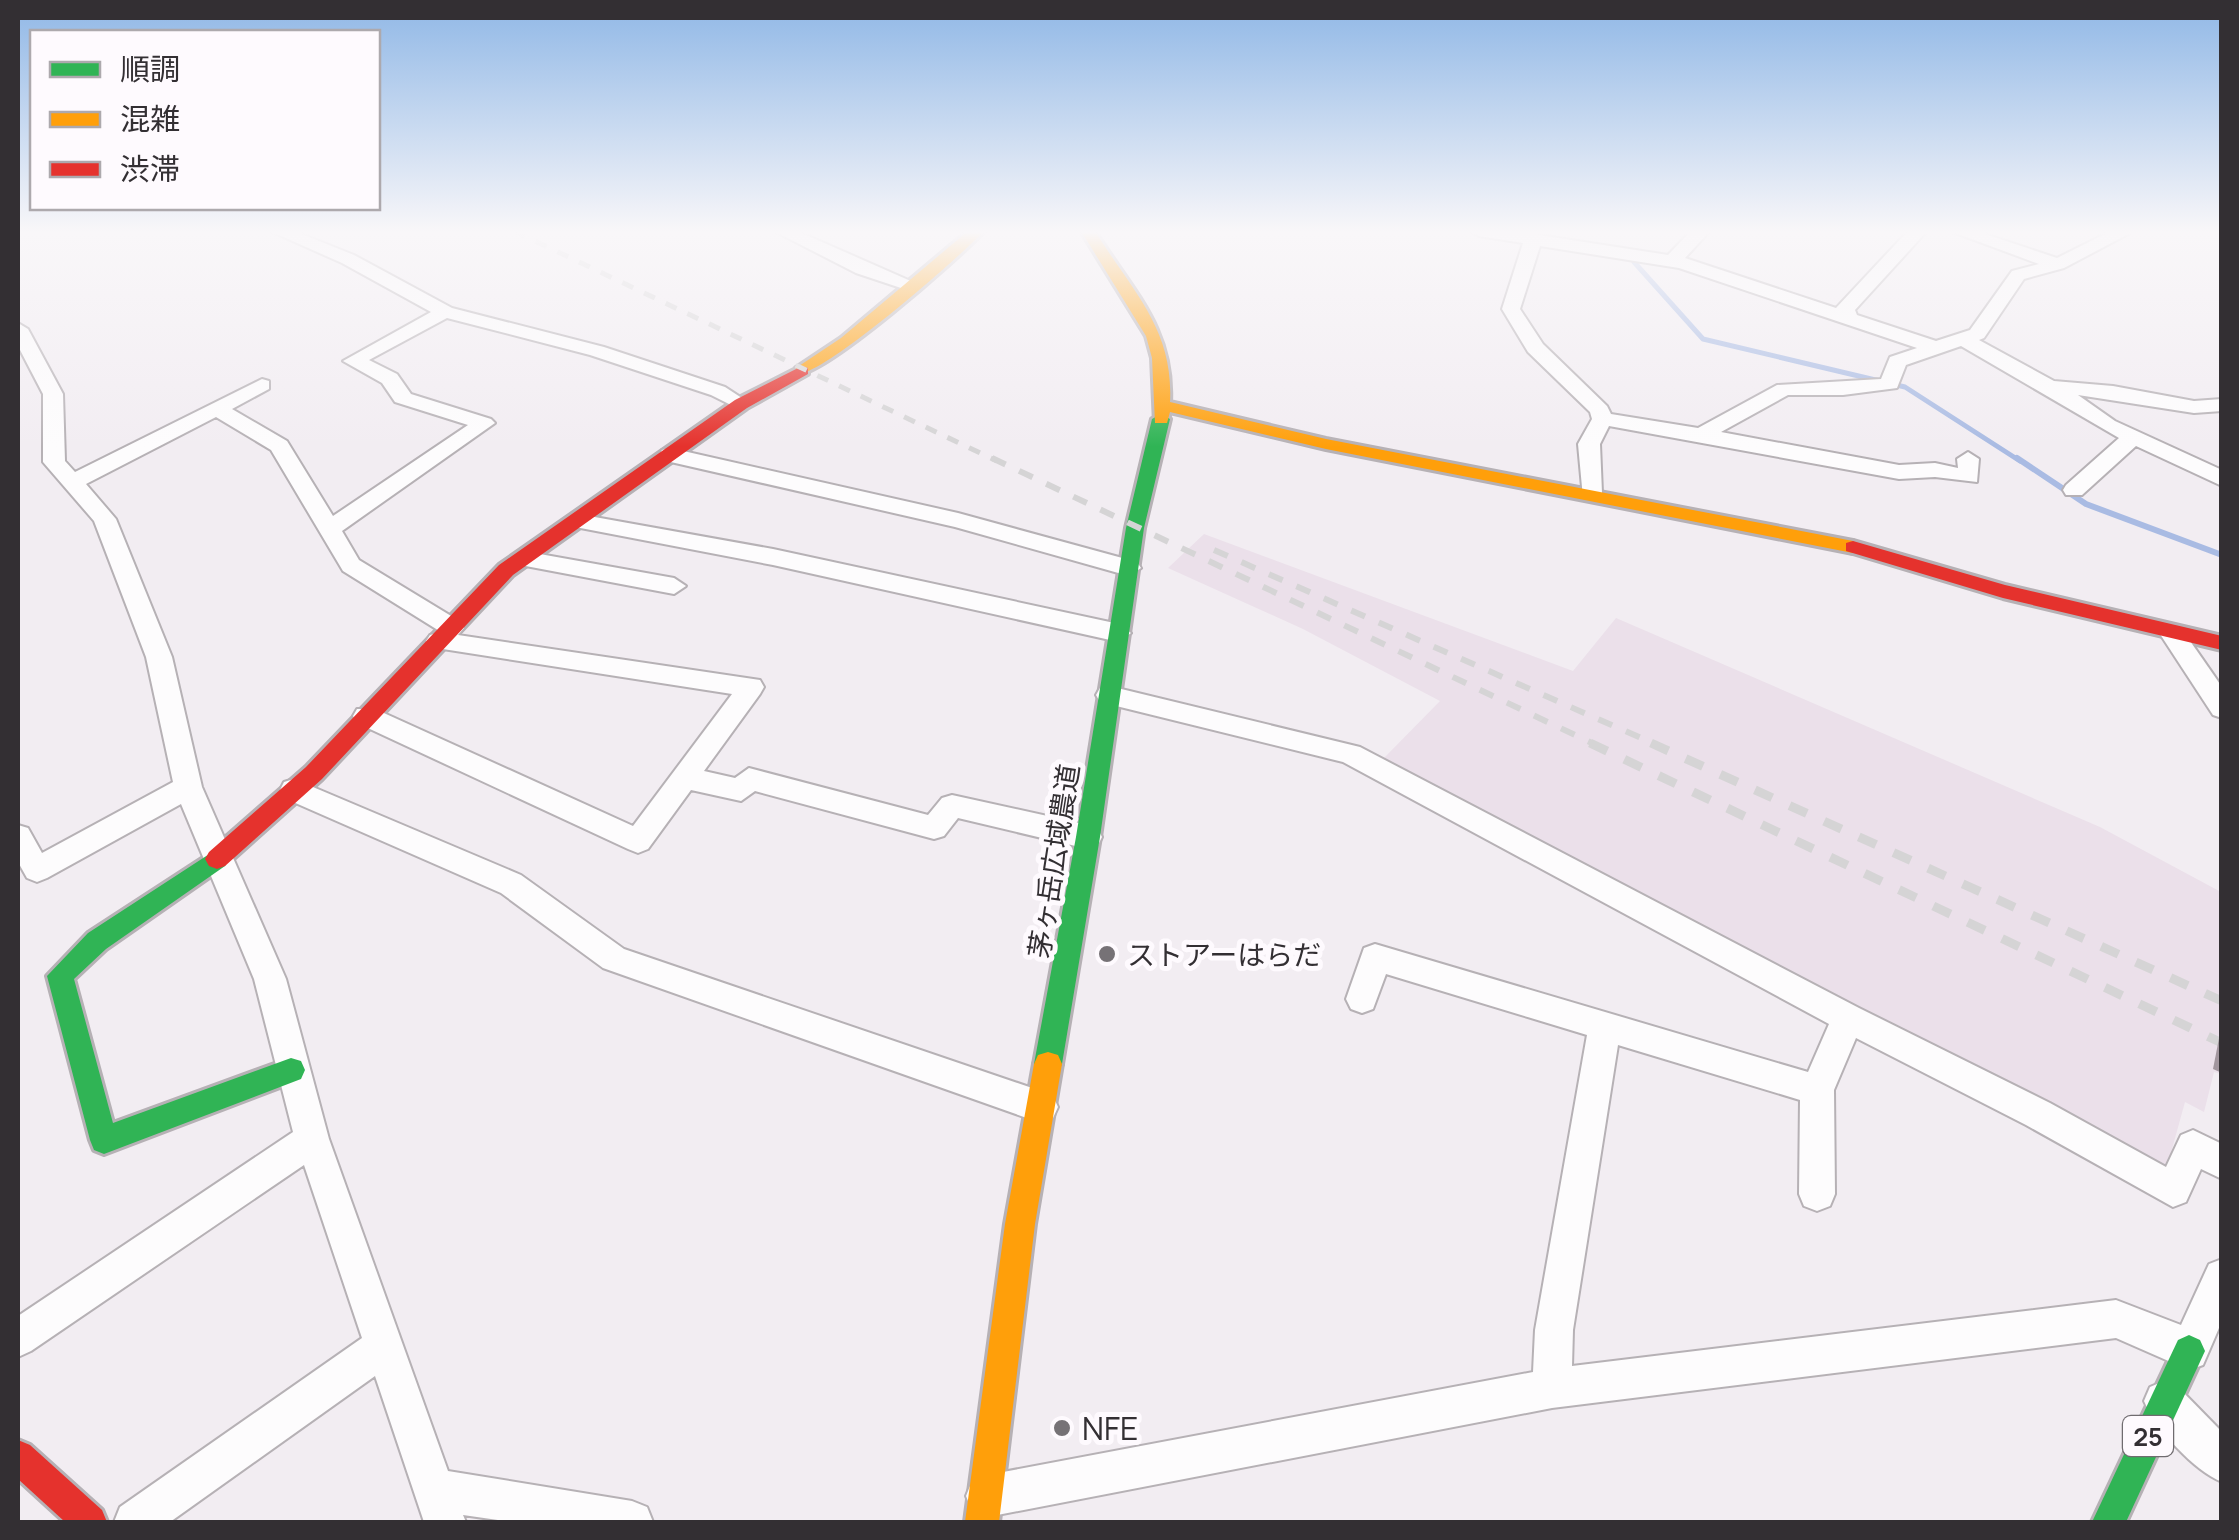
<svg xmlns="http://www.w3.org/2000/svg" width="2239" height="1540" font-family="Manrope,'Noto Sans JP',sans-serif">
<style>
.built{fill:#ebe0ea}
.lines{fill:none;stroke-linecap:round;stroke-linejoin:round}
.stream-far1{stroke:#a9bbe3;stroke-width:5}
.stream{stroke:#a9bbe3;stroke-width:6}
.street-casing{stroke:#b6b1b5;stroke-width:4}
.fast-casing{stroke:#b6b1b5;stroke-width:6}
.slow-casing{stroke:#b6b1b5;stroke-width:6}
.jam-casing{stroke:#b6b1b5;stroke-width:6}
.street{fill:#fdfcfd;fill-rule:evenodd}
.fast{fill:#30b455;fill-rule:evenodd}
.slow{fill:#ff9f0a;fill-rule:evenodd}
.jam{fill:#e5322d;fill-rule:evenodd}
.rail-far2{stroke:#d5d4d5;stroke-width:5;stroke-dasharray:12 12;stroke-linecap:butt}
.rail-far1{stroke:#d5d4d5;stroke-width:6;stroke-dasharray:15 15;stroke-linecap:butt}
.rail{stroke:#d5d4d5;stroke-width:9;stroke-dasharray:19 19;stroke-linecap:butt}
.wall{fill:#a2969e}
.poi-dot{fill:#767276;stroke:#fefafe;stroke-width:4}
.labels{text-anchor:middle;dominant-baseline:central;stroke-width:10;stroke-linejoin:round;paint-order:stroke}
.shield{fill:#fefafe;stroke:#706c70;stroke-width:2.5}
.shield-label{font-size:25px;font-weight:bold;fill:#332f33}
.street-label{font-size:28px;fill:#332f33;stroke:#fefafe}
.poi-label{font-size:28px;fill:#332f33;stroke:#fefafe;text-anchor:start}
.near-poi-label{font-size:32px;fill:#332f33;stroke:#fefafe;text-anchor:start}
</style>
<rect width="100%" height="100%" fill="#f2edf2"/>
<path class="built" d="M 1204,534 L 1573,671 L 1616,618 L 2100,827 L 2221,892 L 2221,1074 L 2214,1072 L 2204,1112 L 2185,1102 L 2164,1178 L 1383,759 L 1440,701 L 1303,629 L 1168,568 Z"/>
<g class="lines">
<path class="stream-far1" d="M 1634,262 L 1703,339 L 1905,387 L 2020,461"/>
<path class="stream" d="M 2017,458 L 2086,504 L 2222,555"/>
<defs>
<g id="street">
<path d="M 270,231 L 294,231 L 354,255 L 452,308 L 604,347 L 725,387 L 751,404 L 741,410 L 711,395 L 590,355 L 447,318 L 369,360 L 397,374 L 411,394 L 491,419 L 495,423 L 342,531 L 359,560 L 461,622 L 464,628 L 458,635 L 760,680 L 764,687 L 760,694 L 704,771 L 735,778 L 749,768 L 928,815 L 942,798 L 952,795 L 1088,825 L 1098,829 L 1102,837 L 1098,845 L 1088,849 L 958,818 L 944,836 L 934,839 L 755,791 L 741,801 L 691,790 L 648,849 L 638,853 L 628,849 L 357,723 L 353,716 L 357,709 L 375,709 L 633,826 L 732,694 L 430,647 L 426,641 L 430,635 L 441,632 L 343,571 L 271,450 L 216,417 L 86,484 L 116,519 L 172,657 L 202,787 L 286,979 L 329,1139 L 448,1471 L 632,1501 L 647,1507 L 653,1522 L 511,1522 L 463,1515 L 466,1522 L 424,1522 L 375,1376 L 170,1522 L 114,1522 L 120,1507 L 362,1338 L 304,1165 L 31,1351 L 18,1357 L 18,1316 L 293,1132 L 254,979 L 181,804 L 47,878 L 37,882 L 27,878 L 18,862 L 18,825 L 28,828 L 42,853 L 173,782 L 146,657 L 94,521 L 43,462 L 43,394 L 18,346 L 18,323 L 28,329 L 63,394 L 65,461 L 75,472 L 262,379 L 269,381 L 269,389 L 232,409 L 287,441 L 333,516 L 468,425 L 395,402 L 382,383 L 343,361 L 431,312 L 342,263 Z"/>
<path d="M 774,231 L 797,231 L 922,286 L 913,292 L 856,273 Z"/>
<path d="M 1470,231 L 1535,231 L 1539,235 L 1668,255 L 1691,231 L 1710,231 L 1685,258 L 1836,308 L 1908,231 L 1927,231 L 1855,310 L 1857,315 L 1936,341 L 1970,330 L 2012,271 L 2039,264 L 1950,231 L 1976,231 L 2057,258 L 2111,231 L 2134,231 L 2064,268 L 2024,279 L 1984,338 L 1979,340 L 2054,381 L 2113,386 L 2194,401 L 2222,399 L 2222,411 L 2194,413 L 2078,395 L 2115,421 L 2222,470 L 2222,486 L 2136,446 L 2082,495 L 2066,495 L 2063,490 L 2066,485 L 2119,438 L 1961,346 L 1906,365 L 1897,388 L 1843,395 L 1788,395 L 1721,432 L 1899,465 L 1935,463 L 1958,468 L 1957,459 L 1968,452 L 1979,459 L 1977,482 L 1935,477 L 1899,479 L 1609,426 L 1600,444 L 1602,493 L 1591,500 L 1583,498 L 1578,444 L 1592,419 L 1590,412 L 1528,352 L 1502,309 L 1523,243 L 1479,236 ZM 1540,246 L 1679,268 L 1917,348 L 1890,357 L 1881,379 L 1777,385 L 1698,428 L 1611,414 L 1607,406 L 1543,344 L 1520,309 Z"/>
<path d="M 670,448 L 958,513 L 1137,562 L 1141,568 L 1129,576 L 955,527 L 662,460 L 659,455 L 662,450 Z"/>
<path d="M 578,514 L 773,549 L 1119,624 L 1131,633 L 1119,642 L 773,565 L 570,526 L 567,521 Z"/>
<path d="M 523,551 L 674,578 L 686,586 L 674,594 L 515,564 L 511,559 Z"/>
<path d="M 2172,625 L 2181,628 L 2222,687 L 2222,718 L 2213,715 L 2160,634 Z"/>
<path d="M 1109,686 L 1360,747 L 1859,1008 L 2050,1103 L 2166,1167 L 2181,1135 L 2193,1130 L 2222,1144 L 2222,1179 L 2201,1169 L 2186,1202 L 2173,1207 L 2026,1125 L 1856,1038 L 1834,1090 L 1835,1194 L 1830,1206 L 1817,1211 L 1804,1206 L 1799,1194 L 1800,1100 L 1618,1045 L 1573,1330 L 1572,1366 L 2116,1300 L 2181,1325 L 2209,1264 L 2222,1259 L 2222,1321 L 2203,1365 L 2189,1370 L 2116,1338 L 1552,1408 L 987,1517 L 972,1511 L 966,1496 L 972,1481 L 987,1475 L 1533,1372 L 1535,1330 L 1587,1035 L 1386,974 L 1373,1009 L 1362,1013 L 1351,1009 L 1346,999 L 1364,948 L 1375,944 L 1808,1072 L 1829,1024 L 1343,762 L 1100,702 L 1096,695 L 1100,688 Z"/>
<path d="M 294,779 L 521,875 L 624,949 L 1041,1091 L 1053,1096 L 1058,1107 L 1053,1118 L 1041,1123 L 603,968 L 501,893 L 284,798 L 280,790 L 284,782 Z"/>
<path d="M 2164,1381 L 2178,1387 L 2222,1432 L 2222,1482 C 2193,1470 2156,1429 2144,1401 L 2150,1387 Z"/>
</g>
<g id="fast">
<path d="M 1161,414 L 1170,419 L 1144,528 L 1100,837 L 1062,1064 L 1058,1073 L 1048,1076 L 1038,1073 L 1034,1064 L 1076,837 L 1126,528 L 1152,419 Z"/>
<path d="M 217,849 L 225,852 L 229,859 L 225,866 L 106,949 L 74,979 L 113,1123 L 291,1058 L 301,1061 L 305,1070 L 301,1079 L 104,1154 L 94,1150 L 90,1140 L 47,976 L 88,933 Z"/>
<path d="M 2189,1335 L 2200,1340 L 2205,1351 L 2126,1522 L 2092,1522 L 2178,1340 Z"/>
</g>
<g id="slow">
<path d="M 968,231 L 984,231 C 961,256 822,378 796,374 L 796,368 L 841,338 Z"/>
<path d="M 1081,231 L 1095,231 C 1131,290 1174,328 1170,402 L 1326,439 L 1853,541 L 1863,547 L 1853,553 L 1326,449 L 1170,412 L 1167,423 L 1155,423 L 1152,358 L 1146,336 Z"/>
<path d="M 1048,1052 L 1058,1055 L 1062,1064 L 1035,1224 L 999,1522 L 965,1522 L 1005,1224 L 1034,1064 L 1038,1055 Z"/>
</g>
<g id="jam">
<path d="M 802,366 L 808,368 L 808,374 L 747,408 L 513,575 L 322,779 L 225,866 L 217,869 L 209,866 L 205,859 L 209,852 L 306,767 L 499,565 L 735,400 Z"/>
<path d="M 1853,541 L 2005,585 L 2222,636 L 2222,650 L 2003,598 L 1846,551 L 1846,543 Z"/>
<path d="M 18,1440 L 30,1445 L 102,1510 L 107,1522 L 65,1522 L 18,1479 Z"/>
</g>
</defs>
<use href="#street" class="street-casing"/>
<use href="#fast" class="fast-casing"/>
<use href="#slow" class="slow-casing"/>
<use href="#jam" class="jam-casing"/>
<use href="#street" class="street"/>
<use href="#fast" class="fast"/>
<use href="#slow" class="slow"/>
<use href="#jam" class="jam"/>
<path class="rail-far2" d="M 514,231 L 997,461"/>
<g class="rail-far1">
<path d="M 992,458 L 1596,745"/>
<path d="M 1214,550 L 1657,745"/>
</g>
<g class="rail">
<path d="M 1590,743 L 2222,1043"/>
<path d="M 1651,743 L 2222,1001"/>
</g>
</g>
<path class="wall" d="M 2222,1023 L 2222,1073 L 2213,1069 Z"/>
<linearGradient id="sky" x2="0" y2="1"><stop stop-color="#8fb7e6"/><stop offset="0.52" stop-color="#f9f7f9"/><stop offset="1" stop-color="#f9f7f9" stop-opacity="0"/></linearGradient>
<rect width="2239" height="447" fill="url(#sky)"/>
<g class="poi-dot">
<circle cx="1107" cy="954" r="10"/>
<circle cx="1062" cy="1428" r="10"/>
</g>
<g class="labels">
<rect class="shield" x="2123" y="1416" width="50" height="40" rx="8"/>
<g class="shield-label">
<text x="2148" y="1436">25</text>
</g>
<g class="street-label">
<text transform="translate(1053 861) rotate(-81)">茅ヶ岳広域農道</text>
</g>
<g class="poi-label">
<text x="1127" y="954">ストアーはらだ</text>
</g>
<g class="near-poi-label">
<text x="1082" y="1428">NFE</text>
</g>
</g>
<rect width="2239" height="1540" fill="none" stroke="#332f33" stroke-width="40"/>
<rect x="30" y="30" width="350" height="180" fill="#fefafe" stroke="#ada9ad" stroke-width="2.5"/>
<rect x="50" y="62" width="50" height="15" fill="#30b455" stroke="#ada9ad" stroke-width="2.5"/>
<text x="120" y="80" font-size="30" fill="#332f33">順調</text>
<rect x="50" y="112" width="50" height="15" fill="#ff9f0a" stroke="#ada9ad" stroke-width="2.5"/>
<text x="120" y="130" font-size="30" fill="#332f33">混雑</text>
<rect x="50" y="162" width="50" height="15" fill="#e5322d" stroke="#ada9ad" stroke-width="2.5"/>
<text x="120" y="180" font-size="30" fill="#332f33">渋滞</text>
</svg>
